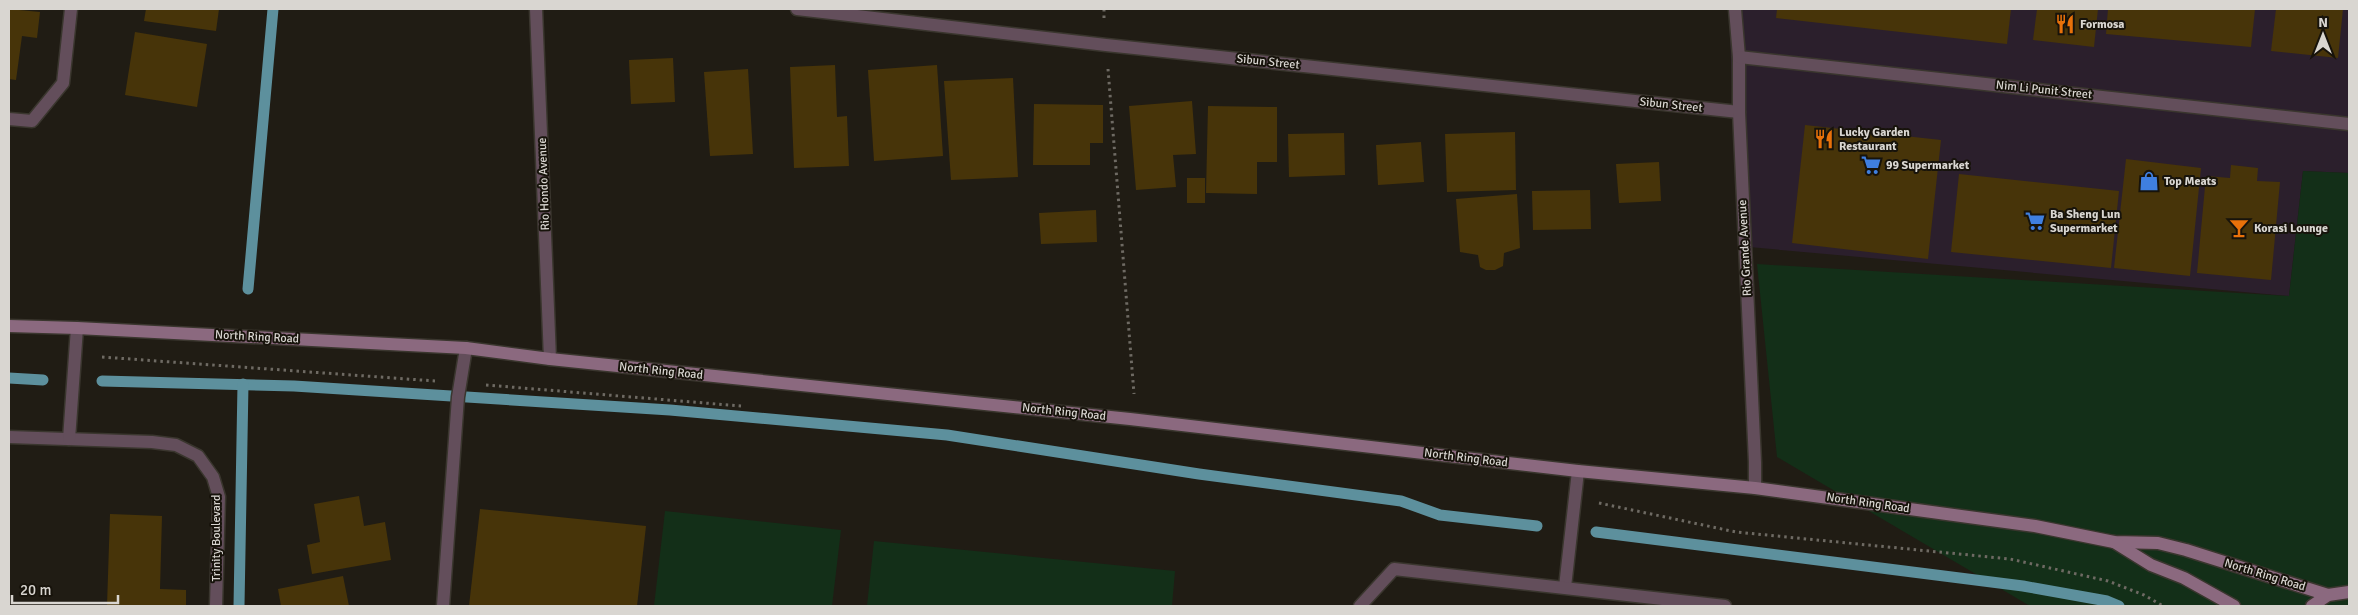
<svg xmlns="http://www.w3.org/2000/svg" width="2358" height="615" font-family="Signika,sans-serif">
<style>
.commercial{fill:#2b1f2c}
.green{fill:#132f18}
.lines{fill:none;stroke-linecap:round;stroke-linejoin:round}
.stream{stroke:#5d909d;stroke-width:11}
.building{fill:#473409}
.service-casing{stroke:#3a362e;stroke-width:15}
.minor-casing{stroke:#3a362e;stroke-width:15}
.secondary-casing{stroke:#3a362e;stroke-width:15}
.path{stroke:#6e6a63;stroke-width:3;stroke-dasharray:2.5 4;stroke-linecap:butt}
.service{stroke:#634e5b;stroke-width:12}
.minor{stroke:#634e5b;stroke-width:12}
.secondary{stroke:#8b697f;stroke-width:12}
.labels{text-anchor:middle;dominant-baseline:central;stroke-width:4;stroke-linejoin:round;paint-order:stroke}
.poi-label{font-size:12px;font-weight:bold;fill:#d9d6d1;stroke:#17130b;text-anchor:start}
.street-label{font-size:12px;fill:#d9d6d1;stroke:#17130b}
</style>
<rect width="100%" height="100%" fill="#201c14"/>
<path class="commercial" d="M 1729,9 L 2349,9 L 2349,173 L 2303,171 L 2289,296 L 1738,246 Z"/>
<g class="green">
<path d="M 2303,171 L 2349,173 L 2349,606 L 2030,606 L 1777,457 L 1757,264 L 2289,296 Z"/>
<path d="M 665,511 L 841,530 L 832,606 L 654,606 Z"/>
<path d="M 874,541 L 1175,571 L 1172,606 L 867,606 Z"/>
</g>
<g class="lines">
<g class="stream">
<path d="M 248,289 L 273,9"/>
<path d="M 9,378 L 43,380"/>
<path d="M 102,381 L 294,386 L 670,410 L 947,435 L 1199,474 L 1401,501 L 1440,515 L 1537,526"/>
<path d="M 1596,532 L 2023,586 L 2107,601 L 2119,606"/>
<path d="M 239,606 L 243,384"/>
</g>
</g>
<g class="building">
<path d="M 9,9 L 40,12 L 37,38 L 22,36 L 16,80 L 9,79 Z"/>
<path d="M 146,9 L 219,9 L 216,31 L 144,21 Z"/>
<path d="M 1777,9 L 2011,9 L 2007,44 L 1776,18 Z"/>
<path d="M 2037,9 L 2098,9 L 2094,47 L 2033,40 Z"/>
<path d="M 2108,9 L 2255,9 L 2251,47 L 2106,34 Z"/>
<path d="M 2276,9 L 2343,9 L 2338,58 L 2271,51 Z"/>
<path d="M 135,32 L 207,44 L 197,107 L 125,95 Z"/>
<path d="M 673,58 L 675,102 L 631,104 L 629,60 Z"/>
<path d="M 835,65 L 837,117 L 847,116 L 849,166 L 794,168 L 790,67 Z"/>
<path d="M 937,65 L 943,156 L 874,161 L 868,70 Z"/>
<path d="M 748,69 L 753,154 L 710,156 L 704,72 Z"/>
<path d="M 1013,78 L 1018,177 L 951,180 L 944,81 Z"/>
<path d="M 1192,101 L 1196,154 L 1173,155 L 1176,187 L 1136,190 L 1129,106 Z"/>
<path d="M 1034,104 L 1103,105 L 1103,143 L 1090,143 L 1090,165 L 1033,165 Z"/>
<path d="M 1208,106 L 1277,107 L 1277,162 L 1257,162 L 1257,194 L 1206,193 Z"/>
<path d="M 1805,125 L 1941,140 L 1928,259 L 1792,243 Z"/>
<path d="M 1515,132 L 1516,190 L 1447,192 L 1445,134 Z"/>
<path d="M 1344,133 L 1345,175 L 1289,177 L 1288,134 Z"/>
<path d="M 1421,142 L 1424,182 L 1378,185 L 1376,145 Z"/>
<path d="M 2126,159 L 2201,168 L 2190,276 L 2114,268 Z"/>
<path d="M 1659,162 L 1661,201 L 1619,203 L 1616,164 Z"/>
<path d="M 2231,165 L 2258,168 L 2257,181 L 2280,182 L 2271,280 L 2197,273 L 2206,176 L 2230,178 Z"/>
<path d="M 1959,174 L 2119,191 L 2111,268 L 1951,252 Z"/>
<rect x="1187" y="178" width="18" height="25"/>
<path d="M 1590,190 L 1591,229 L 1533,230 L 1532,191 Z"/>
<path d="M 1517,194 L 1520,248 L 1504,253 L 1503,266 L 1495,270 L 1486,270 L 1480,267 L 1478,255 L 1460,252 L 1456,199 Z"/>
<path d="M 1096,210 L 1097,242 L 1041,244 L 1039,213 Z"/>
<path d="M 359,496 L 364,526 L 385,522 L 391,560 L 312,574 L 307,545 L 320,542 L 314,504 Z"/>
<path d="M 480,509 L 646,526 L 637,606 L 469,606 Z"/>
<path d="M 110,514 L 162,516 L 160,589 L 186,590 L 186,606 L 107,606 Z"/>
<path d="M 343,576 L 349,606 L 281,606 L 278,589 Z"/>
</g>
<g class="lines">
<defs>
<path id="service" d="M 443,606 L 458,397 L 466,348"/>
<g id="minor">
<path d="M 536,9 L 550,359"/>
<path d="M 797,9 L 1106,45 L 1739,112"/>
<path d="M 1735,9 L 1739,57 L 1739,112 L 1755,462 L 1755,488"/>
<path d="M 1739,57 L 2349,124"/>
<path d="M 9,119 L 32,121 L 63,83 L 71,9"/>
<path d="M 9,437 L 152,442 L 176,445 L 198,456 L 213,477 L 219,497 L 216,606"/>
<path d="M 69,439 L 77,328"/>
<path d="M 1565,587 L 1578,471"/>
<path d="M 1360,606 L 1394,569 L 1725,606"/>
</g>
<g id="secondary">
<path d="M 9,326 L 77,328 L 466,348 L 550,359 L 1130,419 L 1578,471 L 1755,488 L 2035,526 L 2114,542 L 2158,543 L 2186,550 L 2328,595"/>
<path d="M 2114,542 L 2151,565 L 2184,578 L 2234,606"/>
<path d="M 2312,606 L 2328,595 L 2349,592"/>
</g>
</defs>
<use href="#service" class="service-casing"/>
<use href="#minor" class="minor-casing"/>
<use href="#secondary" class="secondary-casing"/>
<g class="path">
<path d="M 1104,9 L 1104,21"/>
<path d="M 1108,69 L 1134,394"/>
<path d="M 102,357 L 435,381"/>
<path d="M 486,385 L 741,406"/>
<path d="M 1599,503 L 1736,532 L 2010,559 L 2108,581 L 2144,595 L 2163,606"/>
</g>
<use href="#service" class="service"/>
<use href="#minor" class="minor"/>
<use href="#secondary" class="secondary"/>
</g>
<defs>
<symbol id="restaurant-bare" viewBox="-9 -9 18 18"><path d="M-5-6h1v4h1v-4h1v4h1v-4h1v5L-1.5 .5V6h-2V.5L-5-1ZM5-6V6H3V1.5H1.5Q1.5-4 5-6Z" fill="#e8710a" stroke="#17130b" stroke-width="2.5" paint-order="stroke"/></symbol>
<symbol id="supermarket-bare" viewBox="-9 -9 18 18"><path d="M-6-5.5h2.5l.6 2H6L4.5 2H-2.5L-4.4-4H-6ZM-1.5 3.2a1.3 1.3 0 1 0 .1 0ZM3 3.2a1.3 1.3 0 1 0 .1 0Z" fill="#3f7fe0" stroke="#17130b" stroke-width="2.5" paint-order="stroke"/></symbol>
<symbol id="shop-bare" viewBox="-9 -9 18 18"><path d="M-5-2.5h2.3a2.7 3.5 0 0 1 5.4 0H5L5.5 6h-11ZM-1.5-2.5h3a1.5 2.3 0 0 0-3 0Z" fill="#3f7fe0" stroke="#17130b" stroke-width="2.5" paint-order="stroke"/></symbol>
<symbol id="bar-bare" viewBox="-9 -9 18 18"><path d="M-6-5H6L.8 .8V4.5H3.5V6h-7V4.5H-.8V.8Z" fill="#e8710a" stroke="#17130b" stroke-width="2.5" paint-order="stroke"/></symbol>
</defs>
<g fill-rule="evenodd">
<use href="#restaurant-bare" x="2051" y="10" width="28" height="28"/>
<use href="#restaurant-bare" x="1810" y="125" width="28" height="28"/>
<use href="#supermarket-bare" x="1857" y="151" width="28" height="28"/>
<use href="#shop-bare" x="2135" y="167" width="28" height="28"/>
<use href="#supermarket-bare" x="2021" y="207" width="28" height="28"/>
<use href="#bar-bare" x="2225" y="214" width="28" height="28"/>
</g>
<g class="labels">
<g class="poi-label">
<text x="2080" y="24">Formosa</text>
<text x="1839" y="132">Lucky Garden<tspan x="1839" dy="14">Restaurant</tspan></text>
<text x="1886" y="165">99 Supermarket</text>
<text x="2164" y="181">Top Meats</text>
<text x="2050" y="214">Ba Sheng Lun<tspan x="2050" dy="14">Supermarket</tspan></text>
<text x="2254" y="228">Korasi Lounge</text>
</g>
<g class="street-label">
<text transform="translate(1268 62) rotate(6)">Sibun Street</text>
<text transform="translate(2044 90) rotate(6)">Nim Li Punit Street</text>
<text transform="translate(1671 105) rotate(6)">Sibun Street</text>
<text transform="translate(544 184) rotate(-92)">Rio Hondo Avenue</text>
<text transform="translate(1745 248) rotate(-93)">Rio Grande Avenue</text>
<text transform="translate(257 337) rotate(3)">North Ring Road</text>
<text transform="translate(661 371) rotate(6)">North Ring Road</text>
<text transform="translate(1064 412) rotate(6)">North Ring Road</text>
<text transform="translate(1466 458) rotate(7)">North Ring Road</text>
<text transform="translate(1868 503) rotate(8)">North Ring Road</text>
<text transform="translate(216 538) rotate(-90)">Trinity Boulevard</text>
<text transform="translate(2265 575) rotate(17)">North Ring Road</text>
</g>
</g>
<rect width="2358" height="615" fill="none" stroke="#d9d6d1" stroke-width="20"/>
<g transform="translate(2323 35)" stroke="#17130b" stroke-width="4" paint-order="stroke">
<path d="M0-4L9 19L0 12L-9 19Z" fill="#d9d6d1"/>
<text y="-8" font-size="14" font-weight="bold" text-anchor="middle" fill="#d9d6d1">N</text>
</g>
<path d="M12 595v8h106v-8" fill="none" stroke="#d9d6d1" stroke-width="2.5"/>
<text x="20" y="595" font-size="15" fill="#d9d6d1" stroke="#17130b" stroke-width="4" paint-order="stroke">20 m</text>
</svg>
